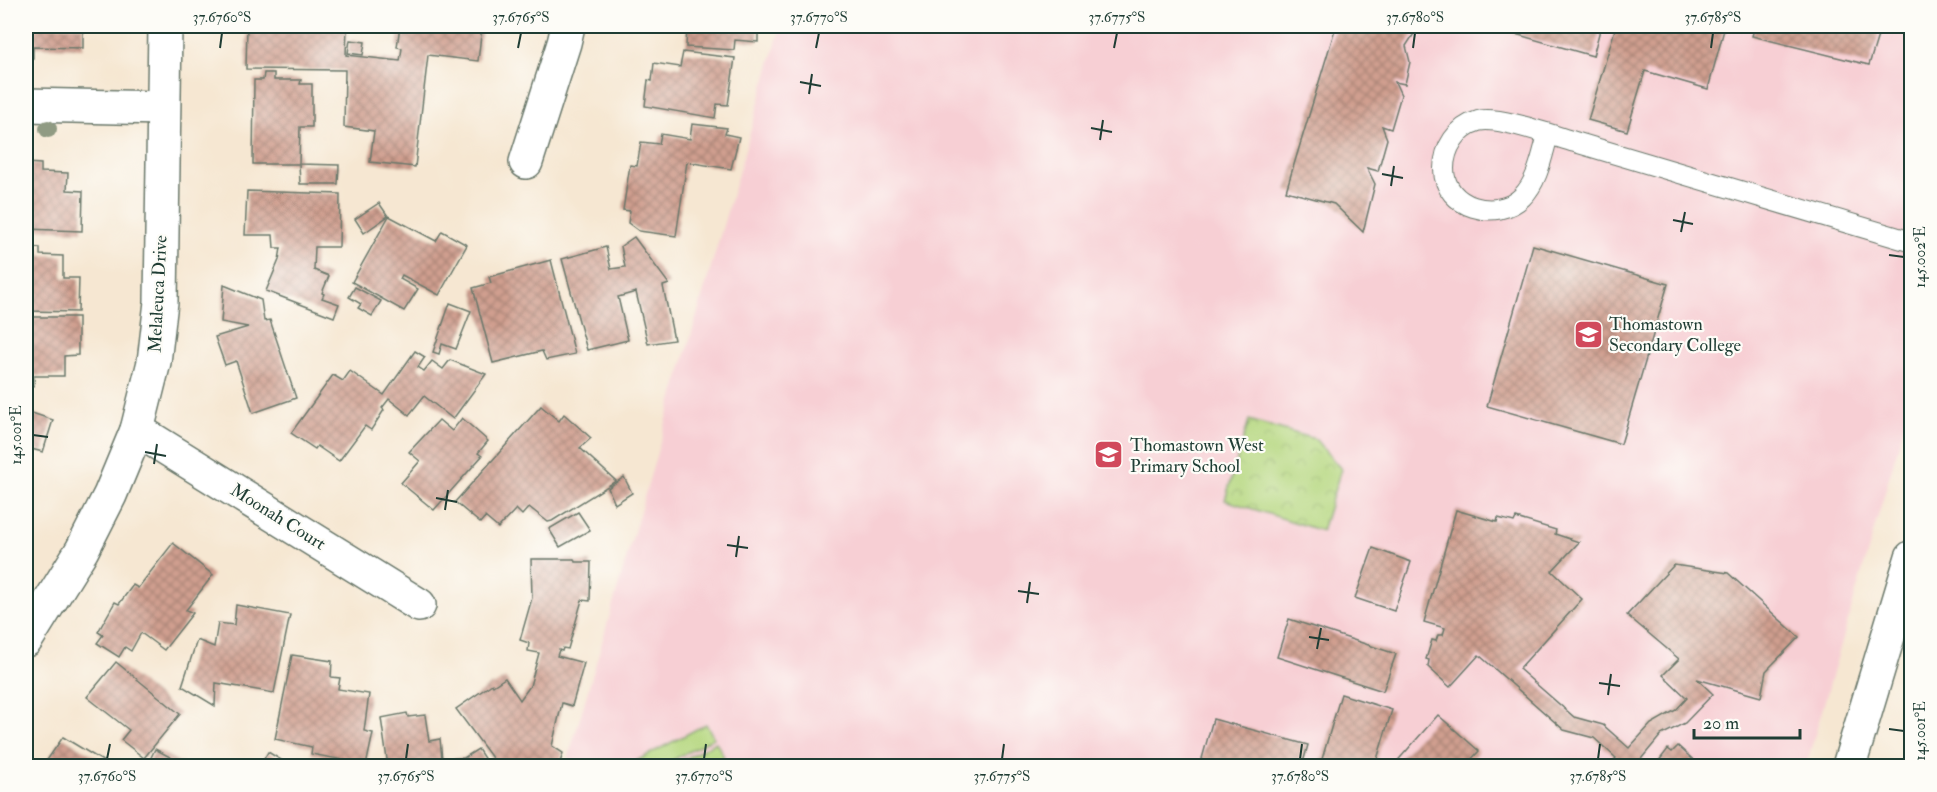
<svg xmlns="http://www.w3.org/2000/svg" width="1937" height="792" font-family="'IM FELL Double Pica',serif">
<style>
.built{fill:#f7cfd4}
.green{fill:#b5d77f;stroke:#6a8a5a;stroke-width:1.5}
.park{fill:url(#park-crowns);stroke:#6a8a5a;stroke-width:1.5}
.building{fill:url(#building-cross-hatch)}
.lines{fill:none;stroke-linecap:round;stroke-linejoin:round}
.service-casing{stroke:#6a786b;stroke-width:22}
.minor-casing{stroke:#6a786b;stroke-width:36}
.tertiary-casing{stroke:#6a786b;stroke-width:36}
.service{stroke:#fff;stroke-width:20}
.minor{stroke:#fff;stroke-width:33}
.tertiary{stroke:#fff;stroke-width:33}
.tree{fill:#909b83}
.ticks{fill:none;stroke:#1f3d34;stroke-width:2}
.labels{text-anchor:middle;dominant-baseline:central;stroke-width:4.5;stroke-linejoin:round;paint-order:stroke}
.street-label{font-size:18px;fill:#1f3d34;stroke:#fdfcf7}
.poi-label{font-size:18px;fill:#1f3d34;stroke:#fdfcf7;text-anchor:start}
.neatline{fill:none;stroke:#1f3d34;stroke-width:2}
.ticks-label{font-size:15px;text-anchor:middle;fill:#1f3d34}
</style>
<defs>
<pattern id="park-crowns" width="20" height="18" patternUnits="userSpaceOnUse" patternTransform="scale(1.5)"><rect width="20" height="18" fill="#b5d77f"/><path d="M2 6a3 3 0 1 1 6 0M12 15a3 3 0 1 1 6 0" fill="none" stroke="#9bb96e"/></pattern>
<pattern id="building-cross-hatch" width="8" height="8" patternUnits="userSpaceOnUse" patternTransform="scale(1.5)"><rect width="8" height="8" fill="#d09f8f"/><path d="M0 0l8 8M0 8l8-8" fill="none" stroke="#a88376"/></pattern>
</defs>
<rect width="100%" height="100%" fill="#fdfcf7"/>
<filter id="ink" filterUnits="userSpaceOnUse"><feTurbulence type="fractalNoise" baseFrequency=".0167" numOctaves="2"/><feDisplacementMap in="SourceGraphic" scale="12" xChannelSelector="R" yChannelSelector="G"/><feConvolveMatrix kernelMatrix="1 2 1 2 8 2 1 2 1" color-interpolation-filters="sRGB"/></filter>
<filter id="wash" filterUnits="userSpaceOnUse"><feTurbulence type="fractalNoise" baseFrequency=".008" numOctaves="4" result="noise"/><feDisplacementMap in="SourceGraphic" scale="24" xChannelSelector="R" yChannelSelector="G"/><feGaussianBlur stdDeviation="1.35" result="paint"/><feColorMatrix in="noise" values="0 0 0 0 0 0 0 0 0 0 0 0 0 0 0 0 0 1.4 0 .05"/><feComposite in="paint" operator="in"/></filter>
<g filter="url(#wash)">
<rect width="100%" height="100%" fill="#f6e7d2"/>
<path class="built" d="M 781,26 L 1911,26 L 1911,402 L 1806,766 L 566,766 Z"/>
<g class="green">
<path d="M 706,724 L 714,738 L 662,766 L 627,766 Z"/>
<path d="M 716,742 L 724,757 L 707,766 L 672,766 Z"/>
</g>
<path class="park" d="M 1249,420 L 1315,439 L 1341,469 L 1322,531 L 1225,500 Z"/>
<g id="blocks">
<g class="building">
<path d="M 26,26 L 83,26 L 83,48 L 33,47 L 33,59 L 26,59 Z"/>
<path d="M 247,26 L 347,26 L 346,55 L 400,61 L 402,48 L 397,47 L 400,26 L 482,26 L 478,61 L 428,55 L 415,167 L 370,162 L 374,131 L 344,127 L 345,70 L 246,69 Z"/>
<path d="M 687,26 L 758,26 L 758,42 L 735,40 L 734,50 L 686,47 Z"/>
<path d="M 1336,26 L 1419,26 L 1406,46 L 1410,62 L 1405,84 L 1395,82 L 1401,95 L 1391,129 L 1382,126 L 1387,139 L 1378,171 L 1367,168 L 1375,184 L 1363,232 L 1334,204 L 1286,191 Z"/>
<path d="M 1487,26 L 1601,26 L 1593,56 Z"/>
<path d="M 1616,26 L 1725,26 L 1708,89 L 1645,71 L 1627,131 L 1588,120 Z"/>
<path d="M 1755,26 L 1881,26 L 1869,65 L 1752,36 Z"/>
<path d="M 350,40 L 365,42 L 363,55 L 348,53 Z"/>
<path d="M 683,52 L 735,58 L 728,105 L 717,104 L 715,118 L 645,106 L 648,80 L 652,81 L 654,63 L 680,67 Z"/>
<path d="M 264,73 L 274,73 L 274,80 L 301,80 L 300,84 L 312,84 L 312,127 L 300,127 L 299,164 L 339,165 L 338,184 L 300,184 L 299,164 L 253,164 L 254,80 L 263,80 Z"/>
<path d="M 692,124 L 727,128 L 725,134 L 739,137 L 731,169 L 687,162 L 676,236 L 639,231 L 628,223 L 630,211 L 623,210 L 630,165 L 637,166 L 641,142 L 659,144 L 661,134 L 690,139 Z"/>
<path d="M 26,163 L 41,164 L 41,172 L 68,173 L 67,190 L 83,191 L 82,231 L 26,229 Z"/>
<path d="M 247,191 L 340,194 L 339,247 L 315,247 L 314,270 L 329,276 L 322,293 L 324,294 L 322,298 L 339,304 L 334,317 L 266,291 L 279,260 L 281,248 L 274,248 L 273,235 L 245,235 Z"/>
<path d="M 379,203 L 388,216 L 364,233 L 355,219 Z"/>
<path d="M 389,216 L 436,241 L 442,231 L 467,245 L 439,295 L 402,275 L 400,279 L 418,289 L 404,311 L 352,282 Z"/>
<path d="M 634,237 L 669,284 L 663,286 L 674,340 L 648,344 L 636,292 L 618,297 L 628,340 L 587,350 L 562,259 L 606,247 L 611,269 L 625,267 L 621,246 Z"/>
<path d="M 1533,245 L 1668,284 L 1621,444 L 1487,406 Z"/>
<path d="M 26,247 L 40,248 L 40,255 L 63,256 L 63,278 L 79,278 L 78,312 L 26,311 Z"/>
<path d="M 551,260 L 575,354 L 546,360 L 542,351 L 493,363 L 473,288 L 491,283 L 489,277 Z"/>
<path d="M 224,285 L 261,300 L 264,321 L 270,320 L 296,398 L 253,413 L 236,361 L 225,365 L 215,337 L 248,327 L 221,322 Z"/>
<path d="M 355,287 L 381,301 L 372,316 L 358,308 L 361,304 L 349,297 Z"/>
<path d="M 450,303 L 471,311 L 456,349 L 442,344 L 439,354 L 433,352 Z"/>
<path d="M 26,317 L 78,317 L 78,355 L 64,356 L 64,376 L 34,376 L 34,386 L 26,385 Z"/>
<path d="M 415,351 L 425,357 L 418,367 L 424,371 L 432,361 L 443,369 L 450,360 L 486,374 L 453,419 L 424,396 L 409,415 L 389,399 L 382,408 L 384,410 L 371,430 L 365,426 L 339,461 L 317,446 L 315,449 L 291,433 L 333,375 L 343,381 L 350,371 L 384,395 Z"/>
<path d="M 541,406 L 559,421 L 564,414 L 591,438 L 580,448 L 616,481 L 552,521 L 548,522 L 529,507 L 522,515 L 516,509 L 498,528 L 485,517 L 480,523 L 455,502 Z"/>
<path d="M 26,411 L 53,420 L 43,452 L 31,449 L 26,467 Z"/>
<path d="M 462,418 L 488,441 L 478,453 L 482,456 L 434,510 L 401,483 L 420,461 L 409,452 L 439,420 L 452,431 Z"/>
<path d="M 624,477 L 632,493 L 615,504 L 608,488 Z"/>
<path d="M 1456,510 L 1497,522 L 1498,518 L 1514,522 L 1516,518 L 1556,530 L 1555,534 L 1579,542 L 1552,571 L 1582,599 L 1519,669 L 1574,717 L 1603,725 L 1629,748 L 1651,724 L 1676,710 L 1687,698 L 1663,675 L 1679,659 L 1627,615 L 1674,565 L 1728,573 L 1799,637 L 1766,671 L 1761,697 L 1697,679 L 1713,694 L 1685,723 L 1661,735 L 1641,759 L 1649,766 L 1609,766 L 1616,758 L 1594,738 L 1564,730 L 1479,655 L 1450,687 L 1428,667 L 1429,660 L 1426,659 L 1432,640 L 1436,641 L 1438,635 L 1443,635 L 1445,628 L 1424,622 Z"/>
<path d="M 578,512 L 590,530 L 560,547 L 549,529 Z"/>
<path d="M 173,543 L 213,575 L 186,610 L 193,613 L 164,650 L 141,633 L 131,651 L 125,647 L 119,657 L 97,643 L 103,635 L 98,632 L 115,602 L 119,604 L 133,585 L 138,588 Z"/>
<path d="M 1373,548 L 1411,562 L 1394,611 L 1355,598 Z"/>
<path d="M 531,559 L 574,559 L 575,562 L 591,562 L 590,601 L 582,600 L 568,649 L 563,648 L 562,651 L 559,650 L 557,656 L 584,663 L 572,706 L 562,703 L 552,746 L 563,753 L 559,766 L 527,766 L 526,764 L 523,766 L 498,766 L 456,709 L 492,684 L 493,686 L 505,678 L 520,700 L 530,686 L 539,653 L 528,651 L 529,643 L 520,640 L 532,598 Z"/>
<path d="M 236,605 L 290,615 L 274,693 L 216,683 L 215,706 L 182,686 L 197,640 L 214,647 L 218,623 L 234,625 Z"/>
<path d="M 1289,619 L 1396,654 L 1383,691 L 1277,657 Z"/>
<path d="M 292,655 L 332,661 L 331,677 L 340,678 L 338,689 L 369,694 L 364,731 L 373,733 L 366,766 L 349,765 L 349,761 L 311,754 L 312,747 L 275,739 Z"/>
<path d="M 116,662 L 180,714 L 144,758 L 121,740 L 129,730 L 87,697 Z"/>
<path d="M 1341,694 L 1392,710 L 1375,766 L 1320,766 Z"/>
<path d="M 407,713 L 408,717 L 425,715 L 429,741 L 440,739 L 442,759 L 464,758 L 478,749 L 489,766 L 388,766 L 381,718 Z"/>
<path d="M 1438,715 L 1479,751 L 1465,766 L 1393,766 Z"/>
<path d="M 1213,719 L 1308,745 L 1302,766 L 1200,766 Z"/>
<path d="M 63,737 L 111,766 L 43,766 Z"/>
<path d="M 1678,746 L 1700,766 L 1655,766 L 1668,749 L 1672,752 Z"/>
<path d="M 155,749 L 183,764 L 182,766 L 147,766 Z"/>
<path d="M 268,752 L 291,766 L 260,766 Z"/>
</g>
</g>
</g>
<g filter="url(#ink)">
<use href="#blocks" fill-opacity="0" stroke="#6a786b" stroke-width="1.5"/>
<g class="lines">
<defs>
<path id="service" d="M 1548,135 C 1542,156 1538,181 1522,197 C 1497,222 1444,208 1444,169 C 1444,148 1457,127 1478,121 C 1497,115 1554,136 1575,142 C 1688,175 1799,209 1912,242"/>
<g id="minor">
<path d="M 26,105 L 163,108"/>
<path d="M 526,162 L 564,43 L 568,26"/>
<path d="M 137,430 L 419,605"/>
<path d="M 26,640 L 82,550 L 110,495 L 137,430 L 154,362 L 161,302 L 165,26"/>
</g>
<path id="tertiary" d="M 1849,766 L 1912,557"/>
</defs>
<use href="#service" class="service-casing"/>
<use href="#minor" class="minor-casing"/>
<use href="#tertiary" class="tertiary-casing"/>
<use href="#service" class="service"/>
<use href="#minor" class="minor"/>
<use href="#tertiary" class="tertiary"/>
</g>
<circle class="tree" cx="48" cy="129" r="9"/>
</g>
<path class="ticks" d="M 220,48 L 222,33M 518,48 L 521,33M 816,48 L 819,33M 1114,48 L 1117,33M 1413,48 L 1415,33M 1711,48 L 1713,33M 800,82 L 821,86M 809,94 L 812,74M 1091,128 L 1112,132M 1100,140 L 1103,120M 1382,174 L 1403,178M 1391,186 L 1394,166M 1673,220 L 1693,224M 1681,232 L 1685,212M 1889,255 L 1904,257M 33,435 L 48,437M 145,452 L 166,456M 154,464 L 157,444M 436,498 L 457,502M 445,510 L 448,490M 727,545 L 748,548M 736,557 L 739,536M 1018,591 L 1039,594M 1027,603 L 1030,582M 1309,637 L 1329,640M 1317,649 L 1321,628M 1599,683 L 1620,686M 1608,695 L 1611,674M 1889,729 L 1904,731M 107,759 L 110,744M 406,759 L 408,744M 704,759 L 706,744M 1002,759 L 1004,744M 1300,759 L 1302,744M 1598,759 L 1600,744"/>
<defs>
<symbol id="school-square" viewBox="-11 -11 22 22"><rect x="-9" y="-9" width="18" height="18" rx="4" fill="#d1495b" stroke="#fdfcf7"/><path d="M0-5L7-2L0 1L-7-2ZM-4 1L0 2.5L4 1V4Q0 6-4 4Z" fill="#fff"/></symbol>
</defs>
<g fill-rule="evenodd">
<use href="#school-square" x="1572" y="318" width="33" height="33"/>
<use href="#school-square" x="1092" y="438" width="33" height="33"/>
</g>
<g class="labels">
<g class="street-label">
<text transform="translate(158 294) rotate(-87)">Melaleuca Drive</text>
<text transform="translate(278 517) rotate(32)">Moonah Court</text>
</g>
<g class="poi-label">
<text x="1609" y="324">Thomastown<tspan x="1609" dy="21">Secondary College</tspan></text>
<text x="1130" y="445">Thomastown West<tspan x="1130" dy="21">Primary School</tspan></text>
</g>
</g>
<rect width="1937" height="792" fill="none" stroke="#fdfcf7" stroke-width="66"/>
<path d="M1694 729v9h106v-9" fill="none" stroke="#1f3d34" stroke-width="3"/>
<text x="1703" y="729" font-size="18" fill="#1f3d34" stroke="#fdfcf7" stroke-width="4.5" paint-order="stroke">20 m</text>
<rect x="33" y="33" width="1871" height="726" class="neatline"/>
<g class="ticks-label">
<text x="222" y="22">37.6760°S</text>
<text x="521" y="22">37.6765°S</text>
<text x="819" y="22">37.6770°S</text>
<text x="1117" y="22">37.6775°S</text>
<text x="1415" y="22">37.6780°S</text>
<text x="1713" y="22">37.6785°S</text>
<text transform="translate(1920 257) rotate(-90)" y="5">145.002°E</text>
<text transform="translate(16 435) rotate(-90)" y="5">145.001°E</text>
<text transform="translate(1920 731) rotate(-90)" y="5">145.001°E</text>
<text x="107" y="781">37.6760°S</text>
<text x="406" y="781">37.6765°S</text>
<text x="704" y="781">37.6770°S</text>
<text x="1002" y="781">37.6775°S</text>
<text x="1300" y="781">37.6780°S</text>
<text x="1598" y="781">37.6785°S</text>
</g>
</svg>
